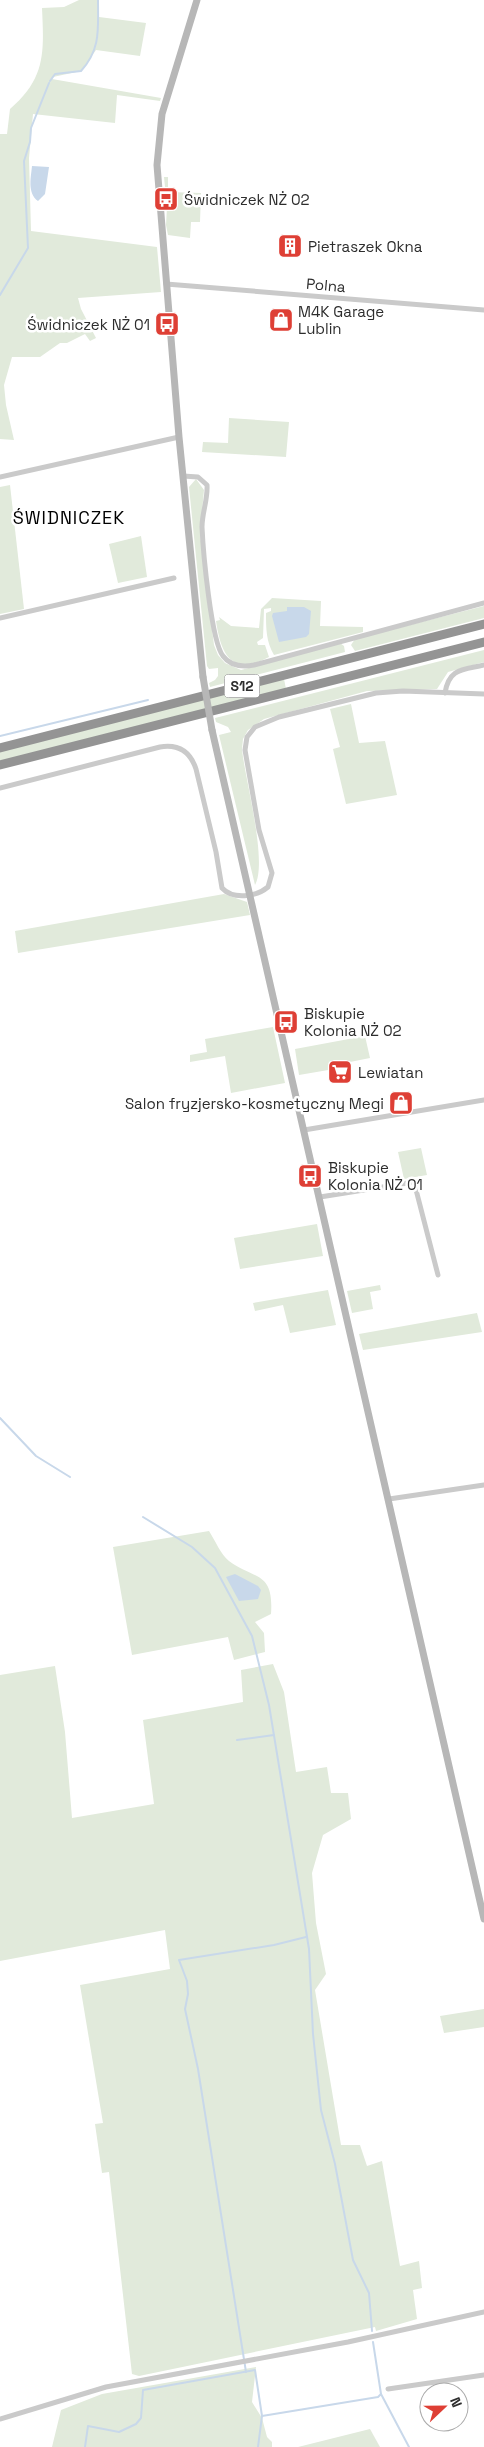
<svg xmlns="http://www.w3.org/2000/svg" width="484" height="2447" font-family="'Space Grotesk',sans-serif">
<style>
.green{fill:#e1eadb}
.water{fill:#c8d8ea}
.lines{fill:none;stroke-linecap:round;stroke-linejoin:round}
.stream{stroke:#c8d8ea;stroke-width:2}
.street{stroke:#cacaca;stroke-width:5}
.secondary{stroke:#b7b7b7;stroke-width:7}
.highway{stroke:#949494;stroke-width:9}
.secondary-bridge{stroke:#b7b7b7;stroke-width:7}
.labels{text-anchor:middle;dominant-baseline:central;stroke-width:5;stroke-linejoin:round;paint-order:stroke}
.shield{fill:#fff;stroke:#6c6c6c;stroke-width:1}
.shield-label{font-size:14px;font-weight:bold;fill:#2d2d2d}
.poi-label{font-size:15px;fill:#2d2d2d;stroke:#fff;text-anchor:start}
.street-label{font-size:15px;fill:#2d2d2d;stroke:#fff}
.quarter-label{font-size:18px;letter-spacing:1px;fill:#000;stroke:#fff}
</style>
<rect width="100%" height="100%" fill="#fff"/>
<g class="green">
<path d="M 79,0 L 98,0 L 99,17 L 146,23 L 140,56 L 96,50 L 81,71 L 53,77 L 52,79 L 161,98 L 160,101 L 117,95 L 115,123 L 33,114 L 29,158 L 31,231 L 157,247 L 161,292 L 78,298 L 81,309 L 96,338 L 90,341 L 85,334 L 67,343 L 60,343 L 40,357 L 12,357 L 4,385 L 6,405 L 14,440 L 0,439 L 0,134 L 7,134 L 10,109 C 46,78 44,52 42,8 L 64,7 Z"/>
<path d="M 164,177 L 168,177 L 168,192 L 201,193 L 200,222 L 191,222 L 190,238 L 168,235 L 166,225 L 167,207 Z"/>
<path d="M 229,418 L 289,422 L 286,457 L 202,452 L 203,442 L 228,443 Z"/>
<path d="M 196,479 L 204,490 L 200,534 L 214,645 L 218,655 L 225,663 L 241,670 L 340,643 L 344,646 L 345,652 L 210,687 L 209,683 L 215,680 L 218,676 L 218,668 L 209,669 L 207,666 L 189,487 Z"/>
<path d="M 10,485 L 24,609 L 0,614 L 0,487 Z"/>
<path d="M 141,536 L 147,577 L 118,583 L 109,544 Z"/>
<path d="M 272,598 L 321,601 L 320,626 L 363,627 L 363,632 L 274,655 C 266,642 266,628 266,613 L 271,611 L 271,608 L 264,609 L 263,638 L 257,642 L 258,645 L 265,645 L 269,657 C 231,677 221,654 216,621 L 220,620 L 219,617 L 231,626 L 259,628 L 261,609 Z"/>
<path d="M 484,606 L 484,618 L 355,651 L 351,645 L 355,639 Z"/>
<path d="M 484,650 L 484,662 L 448,672 L 437,689 L 367,691 L 264,719 L 248,730 L 243,739 L 242,749 C 245,780 268,861 255,885 L 219,735 L 231,732 L 228,727 L 216,722 L 215,718 Z"/>
<path d="M 284,679 L 286,689 L 0,762 L 0,751 Z"/>
<path d="M 351,704 L 359,743 L 385,741 L 397,795 L 346,804 L 333,749 L 340,747 L 330,709 Z"/>
<path d="M 224,894 L 247,902 L 250,915 L 18,953 L 15,931 Z"/>
<path d="M 273,1027 L 285,1083 L 231,1093 L 225,1056 L 190,1062 L 190,1055 L 207,1052 L 205,1039 Z"/>
<path d="M 365,1036 L 370,1058 L 340,1064 L 340,1068 L 299,1075 L 295,1049 Z"/>
<path d="M 421,1148 L 427,1175 L 404,1179 L 398,1152 Z"/>
<path d="M 317,1224 L 323,1256 L 240,1269 L 234,1238 Z"/>
<path d="M 380,1285 L 381,1290 L 370,1292 L 373,1309 L 352,1313 L 347,1291 Z"/>
<path d="M 328,1290 L 336,1325 L 290,1333 L 283,1305 L 255,1311 L 253,1303 Z"/>
<path d="M 477,1313 L 482,1332 L 363,1350 L 359,1334 Z"/>
<path d="M 209,1531 C 215,1540 221,1555 229,1561 C 255,1580 274,1571 271,1614 L 255,1622 L 264,1633 L 265,1652 L 234,1660 L 228,1637 L 132,1655 L 113,1547 Z"/>
<path d="M 273,1664 L 284,1692 L 296,1772 L 327,1767 L 331,1793 L 348,1793 L 351,1819 L 323,1835 L 312,1873 L 316,1923 L 326,1974 L 315,1990 L 341,2145 L 360,2145 L 367,2166 L 382,2161 L 400,2266 L 419,2261 L 422,2288 L 413,2290 L 417,2319 L 376,2331 L 375,2327 L 139,2376 L 132,2374 L 109,2172 L 102,2173 L 95,2124 L 103,2123 L 80,1985 L 170,1969 L 165,1930 L 0,1961 L 0,1675 L 55,1666 L 65,1732 L 72,1818 L 154,1804 L 143,1720 L 243,1702 L 241,1670 Z"/>
<path d="M 484,2009 L 484,2027 L 444,2033 L 440,2016 Z"/>
<path d="M 256,2367 L 252,2402 L 262,2418 L 267,2437 L 272,2442 L 272,2447 L 52,2447 L 61,2410 L 102,2394 Z"/>
<path d="M 370,2429 L 380,2447 L 298,2447 Z"/>
</g>
<g class="water">
<path d="M 32,166 L 49,167 L 45,194 L 38,201 C 27,193 31,177 32,166 Z"/>
<path d="M 287,607 L 304,607 L 311,611 L 309,634 L 306,637 L 279,642 L 272,616 L 273,613 L 287,611 Z"/>
<path d="M 235,1574 L 258,1586 L 261,1590 L 258,1599 L 239,1601 L 226,1577 Z"/>
</g>
<g class="lines">
<g class="stream">
<path d="M 50,81 L 55,74 L 81,71 C 101,49 98,29 98,0"/>
<path d="M 0,295 L 28,248 L 24,161 L 30,142 L 31,128 L 49,83"/>
<path d="M 0,736 L 148,700"/>
<path d="M 0,1418 L 36,1456 L 70,1477"/>
<path d="M 143,1517 L 192,1547 L 215,1568 L 252,1636 L 269,1705 L 309,1949 L 313,2034 L 321,2110 L 335,2164 L 353,2260 L 369,2293 L 372,2331"/>
<path d="M 237,1740 L 274,1735"/>
<path d="M 373,2342 L 381,2394"/>
<path d="M 246,2372 L 198,2069 L 185,2009 L 188,1994 L 187,1981 L 179,1960 L 274,1945 L 306,1937"/>
<path d="M 262,2416 L 378,2397 L 381,2394 L 409,2447"/>
<path d="M 85,2447 L 88,2426 L 119,2432 L 136,2424 L 141,2418 L 143,2390 L 255,2370 L 262,2416 L 258,2447"/>
</g>
<g class="street">
<path d="M 166,284 L 484,310"/>
<path d="M 183,476 L 198,477 L 207,485 C 208,499 202,513 202,527 C 203,550 211,641 223,656 C 231,667 243,667 254,665 L 484,603"/>
<path d="M 0,477 L 179,437"/>
<path d="M 0,618 L 174,578"/>
<path d="M 445,693 C 449,668 463,670 484,665"/>
<path d="M 0,788 L 160,747 C 178,744 190,751 196,769 L 216,852 L 222,888 C 233,900 256,897 268,887 L 272,873 L 259,830 L 245,750 L 247,737 L 255,727 L 279,717 L 376,693 L 403,691 L 484,694"/>
<path d="M 304,1130 L 484,1100"/>
<path d="M 320,1197 L 414,1182 L 438,1275"/>
<path d="M 389,1499 L 484,1485"/>
<path d="M 388,2389 L 484,2375"/>
<path d="M 0,2419 L 106,2387 L 348,2342 L 484,2312"/>
</g>
<g class="secondary">
<path d="M 197,0 L 162,114 L 157,165 L 179,437 L 203,677"/>
<path d="M 212,730 L 484,1919"/>
</g>
<g class="highway">
<path d="M 0,748 L 484,624"/>
<path d="M 0,765 L 484,642"/>
</g>
<path class="secondary-bridge" d="M 203,677 L 212,730"/>
</g>
<defs>
<symbol id="bus-square" viewBox="-11 -11 22 22"><rect x="-9" y="-9" width="18" height="18" rx="4" fill="#de3f35" stroke="#fff"/><path d="M-5-6H5V4H4V6H2V4H-2V6H-4V4H-5ZM-3.5-4V0h7V-4ZM-3.5 1.2v1.5H-2V1.2ZM2 1.2v1.5H3.5V1.2Z" fill="#fff"/></symbol>
<symbol id="building-square" viewBox="-11 -11 22 22"><rect x="-9" y="-9" width="18" height="18" rx="4" fill="#de3f35" stroke="#fff"/><path d="M-4-6H4V6H1V3H-1V6H-4ZM-2.5-4.3h1.7v1.8h-1.7ZM.8-4.3h1.7v1.8H.8ZM-2.5-1h1.7V.8h-1.7ZM.8-1h1.7V.8H.8Z" fill="#fff"/></symbol>
<symbol id="shop-square" viewBox="-11 -11 22 22"><rect x="-9" y="-9" width="18" height="18" rx="4" fill="#de3f35" stroke="#fff"/><path d="M-5-2.5h2.3a2.7 3.5 0 0 1 5.4 0H5L5.5 6h-11ZM-1.5-2.5h3a1.5 2.3 0 0 0-3 0Z" fill="#fff"/></symbol>
<symbol id="supermarket-square" viewBox="-11 -11 22 22"><rect x="-9" y="-9" width="18" height="18" rx="4" fill="#de3f35" stroke="#fff"/><path d="M-6-5.5h2.5l.6 2H6L4.5 2H-2.5L-4.4-4H-6ZM-1.5 3.2a1.3 1.3 0 1 0 .1 0ZM3 3.2a1.3 1.3 0 1 0 .1 0Z" fill="#fff"/></symbol>
</defs>
<g fill-rule="evenodd">
<use href="#bus-square" x="152" y="185" width="28" height="28"/>
<use href="#building-square" x="276" y="232" width="28" height="28"/>
<use href="#shop-square" x="267" y="306" width="28" height="28"/>
<use href="#bus-square" x="153" y="310" width="28" height="28"/>
<use href="#bus-square" x="272" y="1008" width="28" height="28"/>
<use href="#supermarket-square" x="326" y="1058" width="28" height="28"/>
<use href="#shop-square" x="387" y="1089" width="28" height="28"/>
<use href="#bus-square" x="296" y="1162" width="28" height="28"/>
</g>
<g class="labels">
<rect class="shield" x="224.5" y="674.5" width="35" height="23" rx="4"/>
<g class="shield-label">
<text x="242" y="686">S12</text>
</g>
<g class="poi-label">
<text x="184" y="199">Świdniczek NŻ 02</text>
<text x="308" y="246">Pietraszek Okna</text>
<text x="298" y="311">M4K Garage<tspan x="298" dy="17">Lublin</tspan></text>
<text x="150" y="324" text-anchor="end">Świdniczek NŻ 01</text>
<text x="304" y="1013">Biskupie<tspan x="304" dy="17">Kolonia NŻ 02</tspan></text>
<text x="358" y="1072">Lewiatan</text>
<text x="384" y="1103" text-anchor="end">Salon fryzjersko-kosmetyczny Megi</text>
<text x="328" y="1167">Biskupie<tspan x="328" dy="17">Kolonia NŻ 01</tspan></text>
</g>
<g class="street-label">
<text transform="translate(326 285) rotate(5)">Polna</text>
</g>
<g class="quarter-label">
<text x="69" y="517">ŚWIDNICZEK</text>
</g>
</g>
<g transform="translate(444 2407) rotate(68)"><circle r="24" fill="#ffffff" stroke="#ababab"/>
<path d="M0-4L9 19L0 12L-9 19Z" fill="#de3f35"/>
<text y="-8" font-size="14" font-weight="bold" text-anchor="middle" fill="#2d2d2d">N</text>
</g>
</svg>
